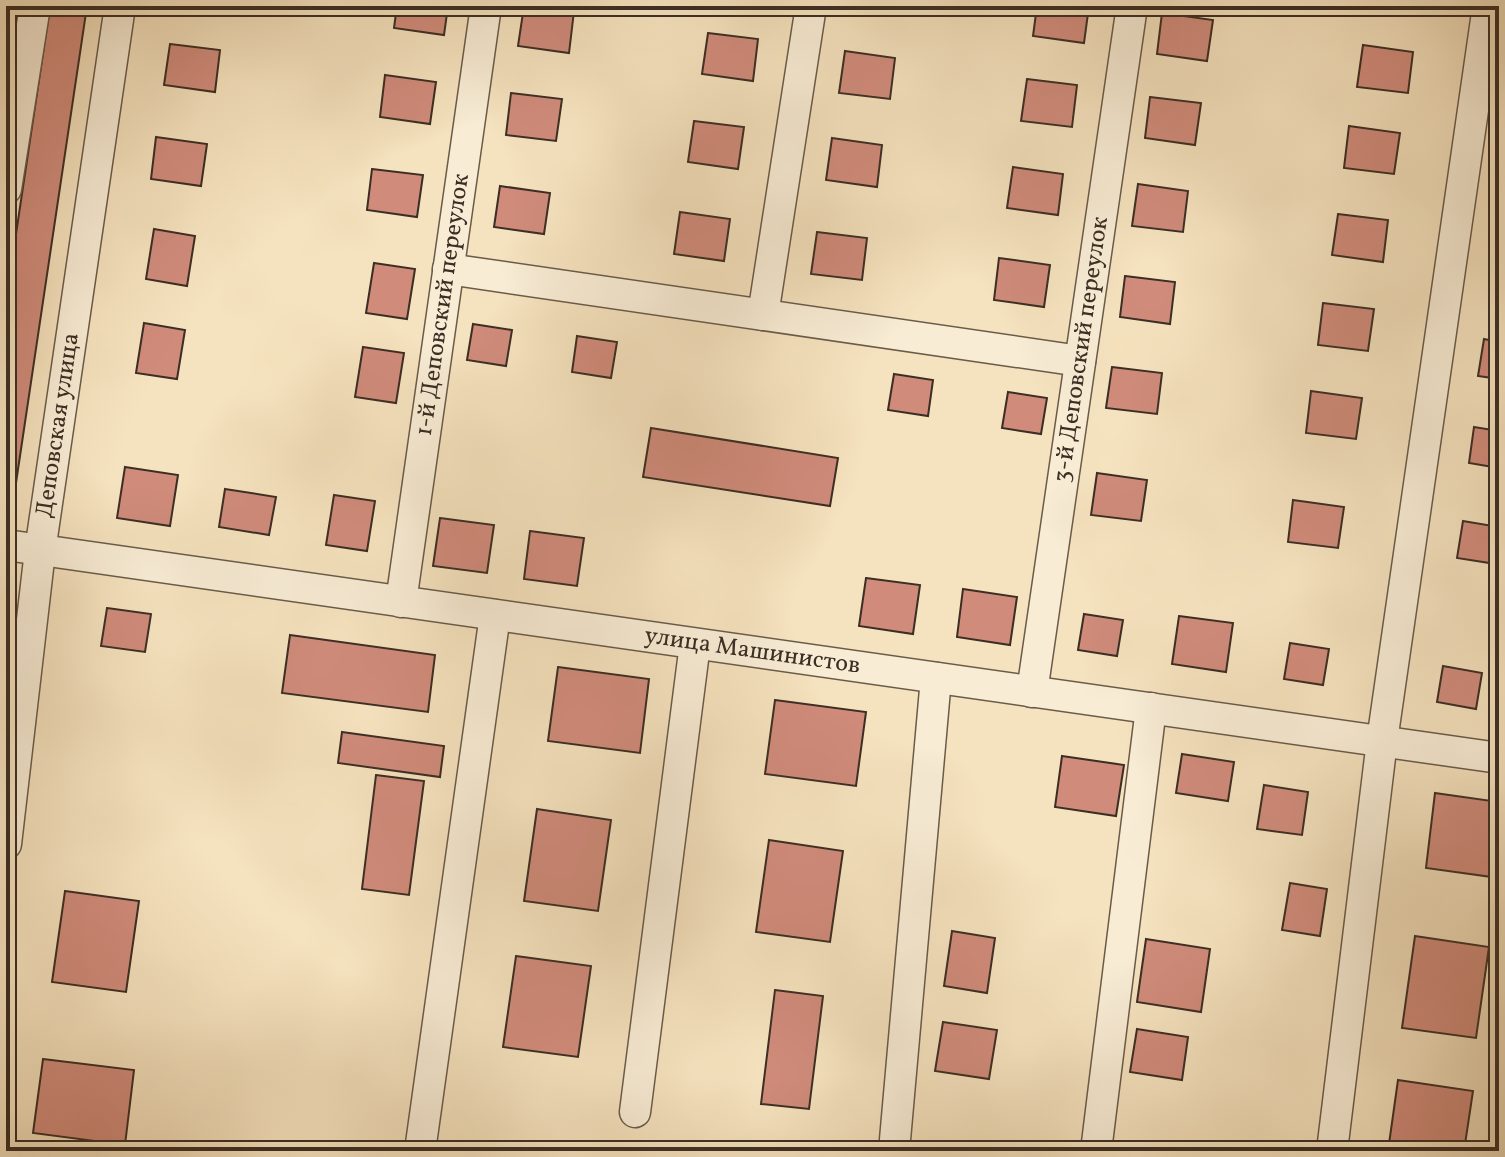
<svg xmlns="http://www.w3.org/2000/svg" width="1505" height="1157" font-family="Vollkorn,serif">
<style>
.building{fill:#d08b7b;stroke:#3b2e24;stroke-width:2}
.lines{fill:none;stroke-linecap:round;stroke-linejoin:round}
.minor-casing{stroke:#6a5b4a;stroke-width:33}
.minor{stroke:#f8ecd5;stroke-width:30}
.labels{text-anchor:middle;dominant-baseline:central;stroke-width:6;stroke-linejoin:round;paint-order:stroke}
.street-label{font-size:24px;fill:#3b2e24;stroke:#f8ecd5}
</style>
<rect width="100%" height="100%" fill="#f5e2be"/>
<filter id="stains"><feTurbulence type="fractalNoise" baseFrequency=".0025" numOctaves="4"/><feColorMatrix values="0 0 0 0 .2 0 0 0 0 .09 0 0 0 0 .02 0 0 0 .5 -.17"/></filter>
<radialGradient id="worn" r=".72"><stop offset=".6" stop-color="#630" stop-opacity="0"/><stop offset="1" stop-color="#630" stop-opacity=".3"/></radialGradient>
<g class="building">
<path d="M 50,6 L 87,6 L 13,503 L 6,502 L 6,301 Z"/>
<path d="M 397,6 L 448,6 L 444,35 L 394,28 Z"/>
<path d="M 524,6 L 574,11 L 569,53 L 518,46 Z"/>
<path d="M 853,6 L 904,6 L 903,14 Z"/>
<path d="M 1037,6 L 1089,6 L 1084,43 L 1033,36 Z"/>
<path d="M 1162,13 L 1213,20 L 1207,61 L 1157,54 Z"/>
<path d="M 708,33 L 758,39 L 753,81 L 702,74 Z"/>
<path d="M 170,44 L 220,50 L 215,92 L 164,85 Z"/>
<path d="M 1363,45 L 1413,52 L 1408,93 L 1357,87 Z"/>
<path d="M 845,51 L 895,58 L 890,99 L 839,93 Z"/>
<path d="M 385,75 L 436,82 L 430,124 L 380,117 Z"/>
<path d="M 1027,79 L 1077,85 L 1072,127 L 1021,121 Z"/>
<path d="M 511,93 L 562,99 L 556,141 L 506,135 Z"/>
<path d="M 1150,97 L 1201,103 L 1195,145 L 1145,138 Z"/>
<path d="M 694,121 L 744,127 L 738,169 L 688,162 Z"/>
<path d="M 1349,126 L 1400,133 L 1394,174 L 1344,168 Z"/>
<path d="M 156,137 L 207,144 L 201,186 L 151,179 Z"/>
<path d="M 832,138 L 882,145 L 877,187 L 826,180 Z"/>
<path d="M 1013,167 L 1063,174 L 1058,215 L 1007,208 Z"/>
<path d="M 372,169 L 423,175 L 417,217 L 367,210 Z"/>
<path d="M 1138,184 L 1188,191 L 1183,232 L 1132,226 Z"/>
<path d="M 500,186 L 550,193 L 544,234 L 494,227 Z"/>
<path d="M 680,212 L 730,219 L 724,261 L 674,254 Z"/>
<path d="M 1338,214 L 1388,220 L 1383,262 L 1332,255 Z"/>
<path d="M 154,229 L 195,236 L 187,286 L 146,279 Z"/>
<path d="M 817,232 L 867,238 L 862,280 L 811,274 Z"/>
<path d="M 999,258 L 1050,265 L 1044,307 L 994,300 Z"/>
<path d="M 374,263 L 415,269 L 407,319 L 366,313 Z"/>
<path d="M 1125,276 L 1175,282 L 1170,324 L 1120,317 Z"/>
<path d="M 1323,303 L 1374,309 L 1368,351 L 1318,345 Z"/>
<path d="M 144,323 L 185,330 L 177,379 L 136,373 Z"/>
<path d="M 473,324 L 512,330 L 506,366 L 467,360 Z"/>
<path d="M 577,336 L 617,342 L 611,378 L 572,372 Z"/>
<path d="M 1484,339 L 1499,342 L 1499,379 L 1478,376 Z"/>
<path d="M 363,347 L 404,353 L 396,403 L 355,397 Z"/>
<path d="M 1112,367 L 1162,373 L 1157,414 L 1106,408 Z"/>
<path d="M 894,374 L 933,380 L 928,416 L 888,410 Z"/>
<path d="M 1311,391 L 1362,398 L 1356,439 L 1306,433 Z"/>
<path d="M 1008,392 L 1047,398 L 1041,434 L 1002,428 Z"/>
<path d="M 1474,427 L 1499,431 L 1499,468 L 1469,463 Z"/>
<path d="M 651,428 L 838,458 L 830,506 L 643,477 Z"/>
<path d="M 125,467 L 178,475 L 170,526 L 117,518 Z"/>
<path d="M 1097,473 L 1147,480 L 1141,521 L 1091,515 Z"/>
<path d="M 225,489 L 276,497 L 269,535 L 219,527 Z"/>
<path d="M 334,495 L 375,501 L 367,551 L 326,545 Z"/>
<path d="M 1293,500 L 1344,507 L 1338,548 L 1288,542 Z"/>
<path d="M 440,518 L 494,525 L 487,573 L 433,566 Z"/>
<path d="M 1463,521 L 1499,527 L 1496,564 L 1457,558 Z"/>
<path d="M 530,531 L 584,538 L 577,586 L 524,579 Z"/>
<path d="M 866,578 L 920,585 L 913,634 L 859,626 Z"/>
<path d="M 963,589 L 1017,597 L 1010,645 L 957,637 Z"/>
<path d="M 107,608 L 151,614 L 145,652 L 101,646 Z"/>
<path d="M 1084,614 L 1123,620 L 1117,656 L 1078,650 Z"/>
<path d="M 1179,616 L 1233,623 L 1226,672 L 1172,664 Z"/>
<path d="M 290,635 L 435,655 L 428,712 L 282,693 Z"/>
<path d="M 1290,643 L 1329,649 L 1323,685 L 1284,679 Z"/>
<path d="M 1443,666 L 1482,673 L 1476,709 L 1437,702 Z"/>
<path d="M 558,667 L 649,679 L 640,753 L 548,741 Z"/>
<path d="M 775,700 L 866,712 L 856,786 L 765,774 Z"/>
<path d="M 342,732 L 444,746 L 440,777 L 338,763 Z"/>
<path d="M 1182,754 L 1234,762 L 1228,801 L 1176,793 Z"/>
<path d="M 1062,756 L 1124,765 L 1116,816 L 1055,807 Z"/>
<path d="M 376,775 L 424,781 L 409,895 L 362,889 Z"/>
<path d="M 1264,785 L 1308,792 L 1302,835 L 1257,829 Z"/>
<path d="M 1435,793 L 1499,802 L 1499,878 L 1426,868 Z"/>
<path d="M 537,809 L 611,820 L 598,911 L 524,901 Z"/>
<path d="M 769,840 L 843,851 L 830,942 L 756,932 Z"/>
<path d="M 1290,883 L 1327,889 L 1320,936 L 1282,930 Z"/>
<path d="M 65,891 L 139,901 L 126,992 L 52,982 Z"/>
<path d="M 952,931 L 995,938 L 987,993 L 944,986 Z"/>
<path d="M 1415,936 L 1489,947 L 1476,1038 L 1402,1028 Z"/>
<path d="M 1146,939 L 1210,949 L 1201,1012 L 1137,1002 Z"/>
<path d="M 516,956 L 591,966 L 578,1057 L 503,1047 Z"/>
<path d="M 775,990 L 823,996 L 809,1109 L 761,1104 Z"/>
<path d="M 943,1022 L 997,1030 L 989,1079 L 935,1071 Z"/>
<path d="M 1137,1029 L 1188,1037 L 1182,1080 L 1130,1072 Z"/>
<path d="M 43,1059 L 134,1070 L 125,1145 L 33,1133 Z"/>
<path d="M 1398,1080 L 1473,1091 L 1464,1151 L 1388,1151 Z"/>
<path d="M 485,1146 L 518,1151 L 484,1151 Z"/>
</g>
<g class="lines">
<defs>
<g id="minor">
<path d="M 6,189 L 35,6"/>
<path d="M 448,269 L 1080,361"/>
<path d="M 763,315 L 811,6"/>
<path id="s1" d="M 6,545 L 1499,758"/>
<path id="s2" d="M 401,602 L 486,6"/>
<path id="s3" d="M 1032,692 L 1132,6"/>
<path id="s4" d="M 6,844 L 40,551 L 120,6"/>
<path d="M 635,1112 L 695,644"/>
<path d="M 420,1151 L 495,615"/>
<path d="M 894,1151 L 936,678"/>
<path d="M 1096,1151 L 1151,708"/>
<path d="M 1332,1151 L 1382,741 L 1488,6"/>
</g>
</defs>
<use href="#minor" class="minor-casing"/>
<use href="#minor" class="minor"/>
</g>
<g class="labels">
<g class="street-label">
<text stroke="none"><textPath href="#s2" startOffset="300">1-й Деповский переулок</textPath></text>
<text stroke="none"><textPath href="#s3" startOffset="346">3-й Деповский переулок</textPath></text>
<text stroke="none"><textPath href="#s4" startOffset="422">Деповская улица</textPath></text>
<text stroke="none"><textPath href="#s1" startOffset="754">улица Машинистов</textPath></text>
</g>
</g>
<rect width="1505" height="1157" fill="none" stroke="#f5e2be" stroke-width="32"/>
<rect x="8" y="8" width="1489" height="1141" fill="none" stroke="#3b2e24" stroke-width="4"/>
<rect x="16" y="16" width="1473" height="1125" fill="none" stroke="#3b2e24" stroke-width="2"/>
<rect width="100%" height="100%" filter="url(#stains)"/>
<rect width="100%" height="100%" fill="url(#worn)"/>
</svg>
